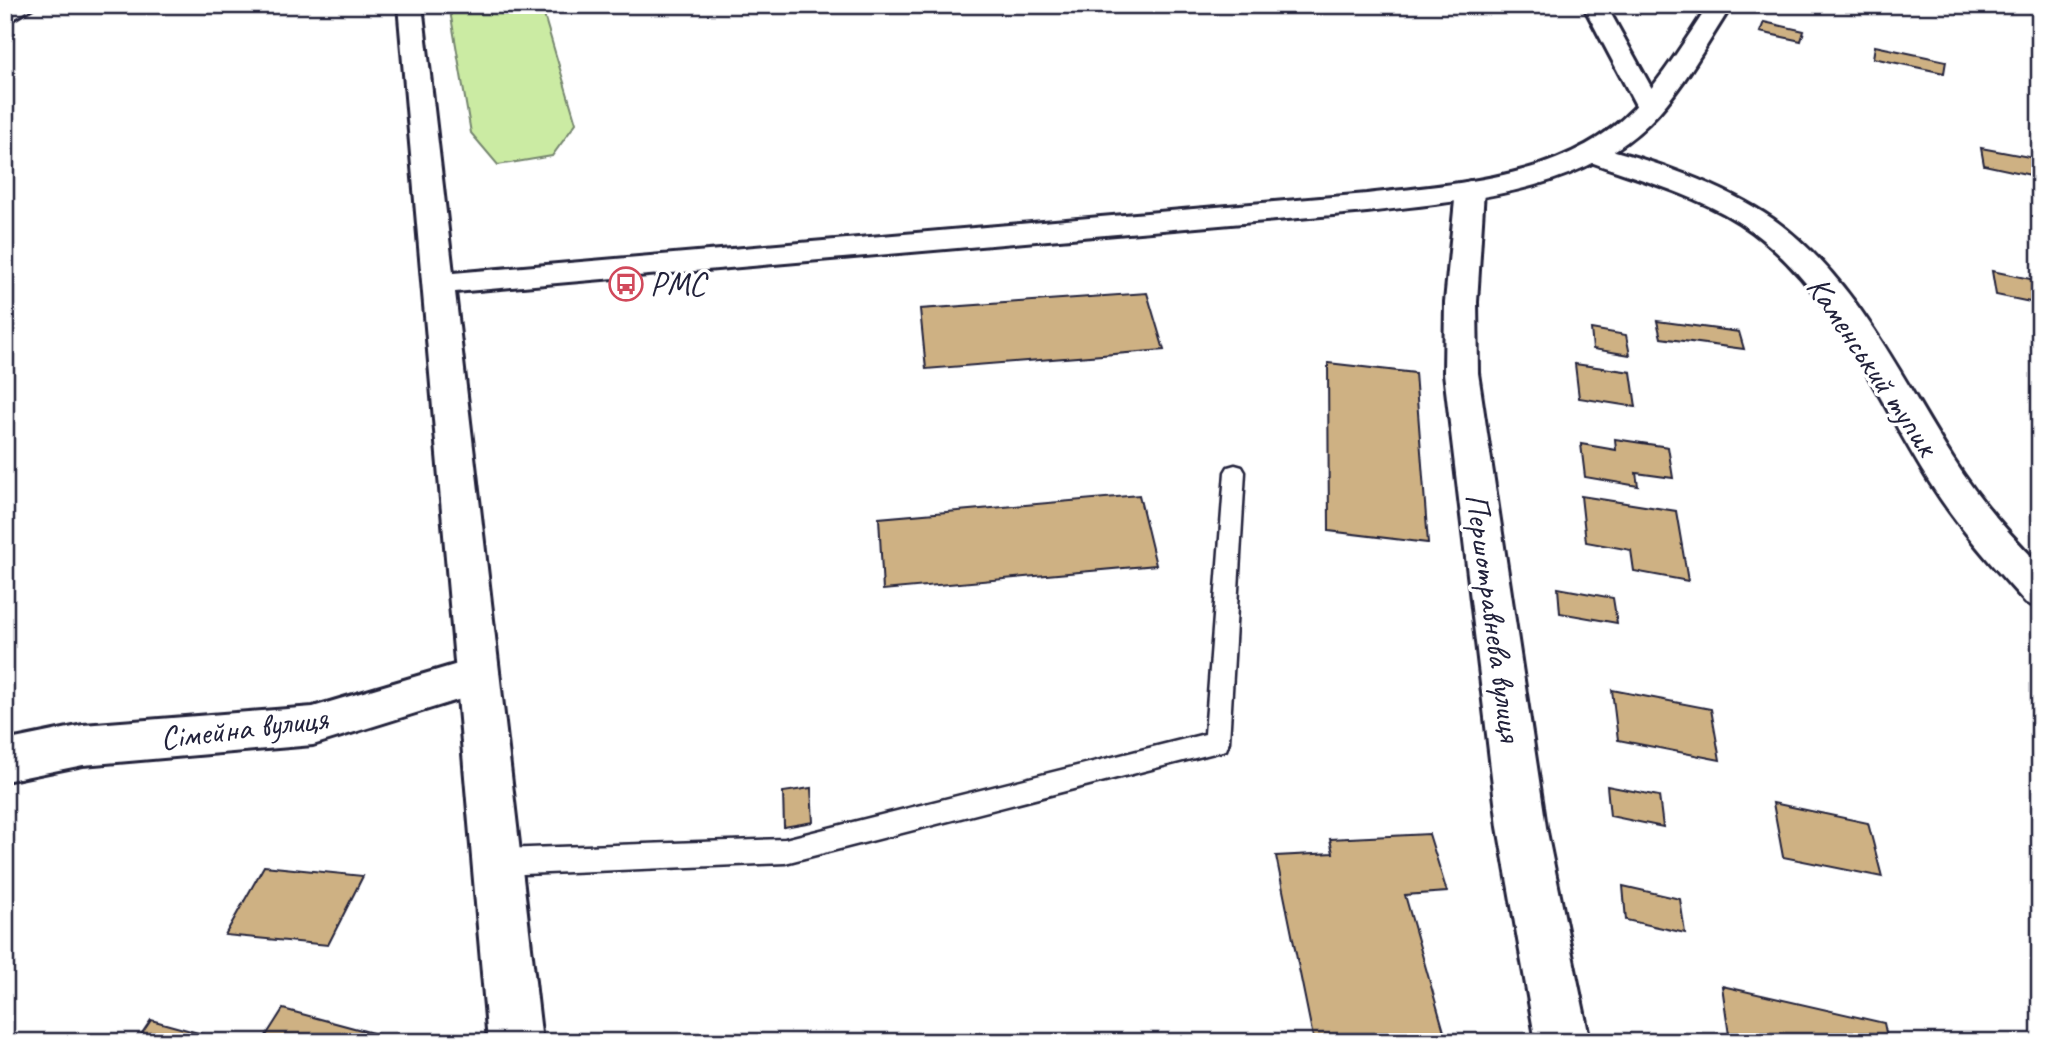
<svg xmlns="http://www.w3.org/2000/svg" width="2045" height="1047" font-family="Caveat,sans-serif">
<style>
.green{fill:#cbeba3;stroke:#76866f;stroke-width:2}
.building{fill:#ceb183;stroke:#22223b;stroke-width:2}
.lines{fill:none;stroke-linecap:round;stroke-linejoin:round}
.lane-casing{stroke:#22223b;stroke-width:5}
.street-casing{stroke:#22223b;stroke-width:6}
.secondary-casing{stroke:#22223b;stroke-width:6}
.lane{fill:#fff;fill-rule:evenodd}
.street{fill:#fff;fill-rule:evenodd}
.secondary{fill:#fff;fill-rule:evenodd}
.labels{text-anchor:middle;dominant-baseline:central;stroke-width:7;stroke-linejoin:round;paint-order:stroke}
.poi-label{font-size:33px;fill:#22223b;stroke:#fff;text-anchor:start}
.street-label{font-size:33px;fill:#22223b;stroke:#fff}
</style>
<rect width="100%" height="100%" fill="#fff"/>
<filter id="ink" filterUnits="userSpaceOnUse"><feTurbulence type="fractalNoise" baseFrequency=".0143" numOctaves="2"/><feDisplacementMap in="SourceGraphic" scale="14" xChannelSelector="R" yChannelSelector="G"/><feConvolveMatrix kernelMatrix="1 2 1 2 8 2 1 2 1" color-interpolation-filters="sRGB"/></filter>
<g filter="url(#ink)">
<path class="green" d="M 449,5 L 541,5 L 576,123 L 552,156 L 498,165 L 471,133 Z"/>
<g class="building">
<path d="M 1764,22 L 1804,31 L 1801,41 L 1760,32 Z"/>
<path d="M 1875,46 L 1946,61 L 1944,73 L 1873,58 Z"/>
<path d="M 1981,148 L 2040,159 L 2040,177 L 1984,165 Z"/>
<path d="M 1992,271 L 2040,281 L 2040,304 L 1996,295 Z"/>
<path d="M 1147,293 L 1164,350 L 926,369 L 920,309 Z"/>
<path d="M 1657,321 L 1739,332 L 1744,349 L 1661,338 Z"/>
<path d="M 1591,329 L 1626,335 L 1630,355 L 1593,349 Z"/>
<path d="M 1328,363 L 1415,373 L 1428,543 L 1329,531 Z"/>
<path d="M 1575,364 L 1631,372 L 1636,407 L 1579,398 Z"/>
<path d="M 1615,439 L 1668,447 L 1673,478 L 1636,473 L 1638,486 L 1585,477 L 1581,444 L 1616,450 Z"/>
<path d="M 1139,495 L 1156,565 L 883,590 L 879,518 Z"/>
<path d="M 1581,496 L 1676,511 L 1688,581 L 1634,571 L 1631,550 L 1586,542 Z"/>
<path d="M 1558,588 L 1613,598 L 1617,623 L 1560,613 Z"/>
<path d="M 1612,690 L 1711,709 L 1720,760 L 1618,740 Z"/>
<path d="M 1607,786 L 1659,796 L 1663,827 L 1610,816 Z"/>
<path d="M 811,788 L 813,822 L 784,827 L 783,792 Z"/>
<path d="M 1773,803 L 1868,823 L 1882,877 L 1783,857 Z"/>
<path d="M 1429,834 L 1447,892 L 1405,895 L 1447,1042 L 1314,1042 L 1276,856 L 1333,853 L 1330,839 Z"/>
<path d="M 264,866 L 363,876 L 328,945 L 225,935 Z"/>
<path d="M 1623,886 L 1680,899 L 1685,933 L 1626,920 Z"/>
<path d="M 1722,986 L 1884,1023 L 1888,1042 L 1730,1042 Z"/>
<path d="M 283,1009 L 380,1035 L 376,1042 L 262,1042 Z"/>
<path d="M 151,1020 L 231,1042 L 136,1042 Z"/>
</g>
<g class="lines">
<defs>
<g id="lane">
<path d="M 21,5 L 37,5 L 5,24 L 5,15 Z"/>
<path d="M 1235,465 L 1242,467 L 1245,472 L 1229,742 L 1226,750 L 785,863 L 497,875 L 488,871 L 484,862 L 488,853 L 497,849 L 785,839 L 1205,734 L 1225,472 L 1228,467 Z"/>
</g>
<g id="street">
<path d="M 1583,5 L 1606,5 L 1662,107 L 1658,113 L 1640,113 Z"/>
<path d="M 1592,145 C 1649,159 1724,185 1773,219 C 1855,277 1900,376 1953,459 C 1978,498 2007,532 2040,565 L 2040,608 L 2026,603 C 1991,564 1958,527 1930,483 C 1876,397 1836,295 1753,232 C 1703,195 1639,180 1582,159 L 1578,153 L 1582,147 Z"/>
<path d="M 1470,181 L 1480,184 L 1484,190 L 1477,302 L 1478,373 L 1546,827 L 1590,1042 L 1536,1042 L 1498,827 L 1444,373 L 1445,302 L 1456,190 L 1460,184 Z"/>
<path d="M 478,658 L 493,663 L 499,676 L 493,689 L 313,745 L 83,765 L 5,781 L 5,741 L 83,725 L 313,707 Z"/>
</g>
<g id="secondary">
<path d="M 398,5 L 422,5 L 453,273 L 1367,194 C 1458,183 1565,179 1633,109 C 1663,78 1685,40 1709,5 L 1732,5 C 1706,45 1683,89 1649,123 C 1576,195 1462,200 1367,212 L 455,292 L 542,1042 L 488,1042 Z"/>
<path d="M 2026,5 L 2040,5 L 2040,13 L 2029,10 Z"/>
</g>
</defs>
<use href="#lane" class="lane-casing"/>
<use href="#street" class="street-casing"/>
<use href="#secondary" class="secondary-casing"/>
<use href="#lane" class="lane"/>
<use href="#street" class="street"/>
<use href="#secondary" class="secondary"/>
</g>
</g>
<defs>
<symbol id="bus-ring" viewBox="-11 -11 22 22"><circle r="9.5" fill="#fff" stroke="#d1495b" stroke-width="1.5"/><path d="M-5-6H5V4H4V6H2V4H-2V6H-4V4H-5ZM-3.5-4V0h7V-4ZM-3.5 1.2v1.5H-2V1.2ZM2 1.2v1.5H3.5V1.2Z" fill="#d1495b"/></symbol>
</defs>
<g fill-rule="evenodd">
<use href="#bus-ring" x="607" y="265" width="38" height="38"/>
</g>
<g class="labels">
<g class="poi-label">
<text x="650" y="284">РМС</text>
</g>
<g class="street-label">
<text transform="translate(1873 366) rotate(56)">Каменський тупик</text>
<text transform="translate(1494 617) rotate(82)">Першотравнева вулиця</text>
<text transform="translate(244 728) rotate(-7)">Сімейна вулиця</text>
</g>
</g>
<rect width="2045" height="1047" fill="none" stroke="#fff" stroke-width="28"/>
<rect x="14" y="14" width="2017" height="1019" fill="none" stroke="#22223b" stroke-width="2.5" filter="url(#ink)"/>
</svg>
